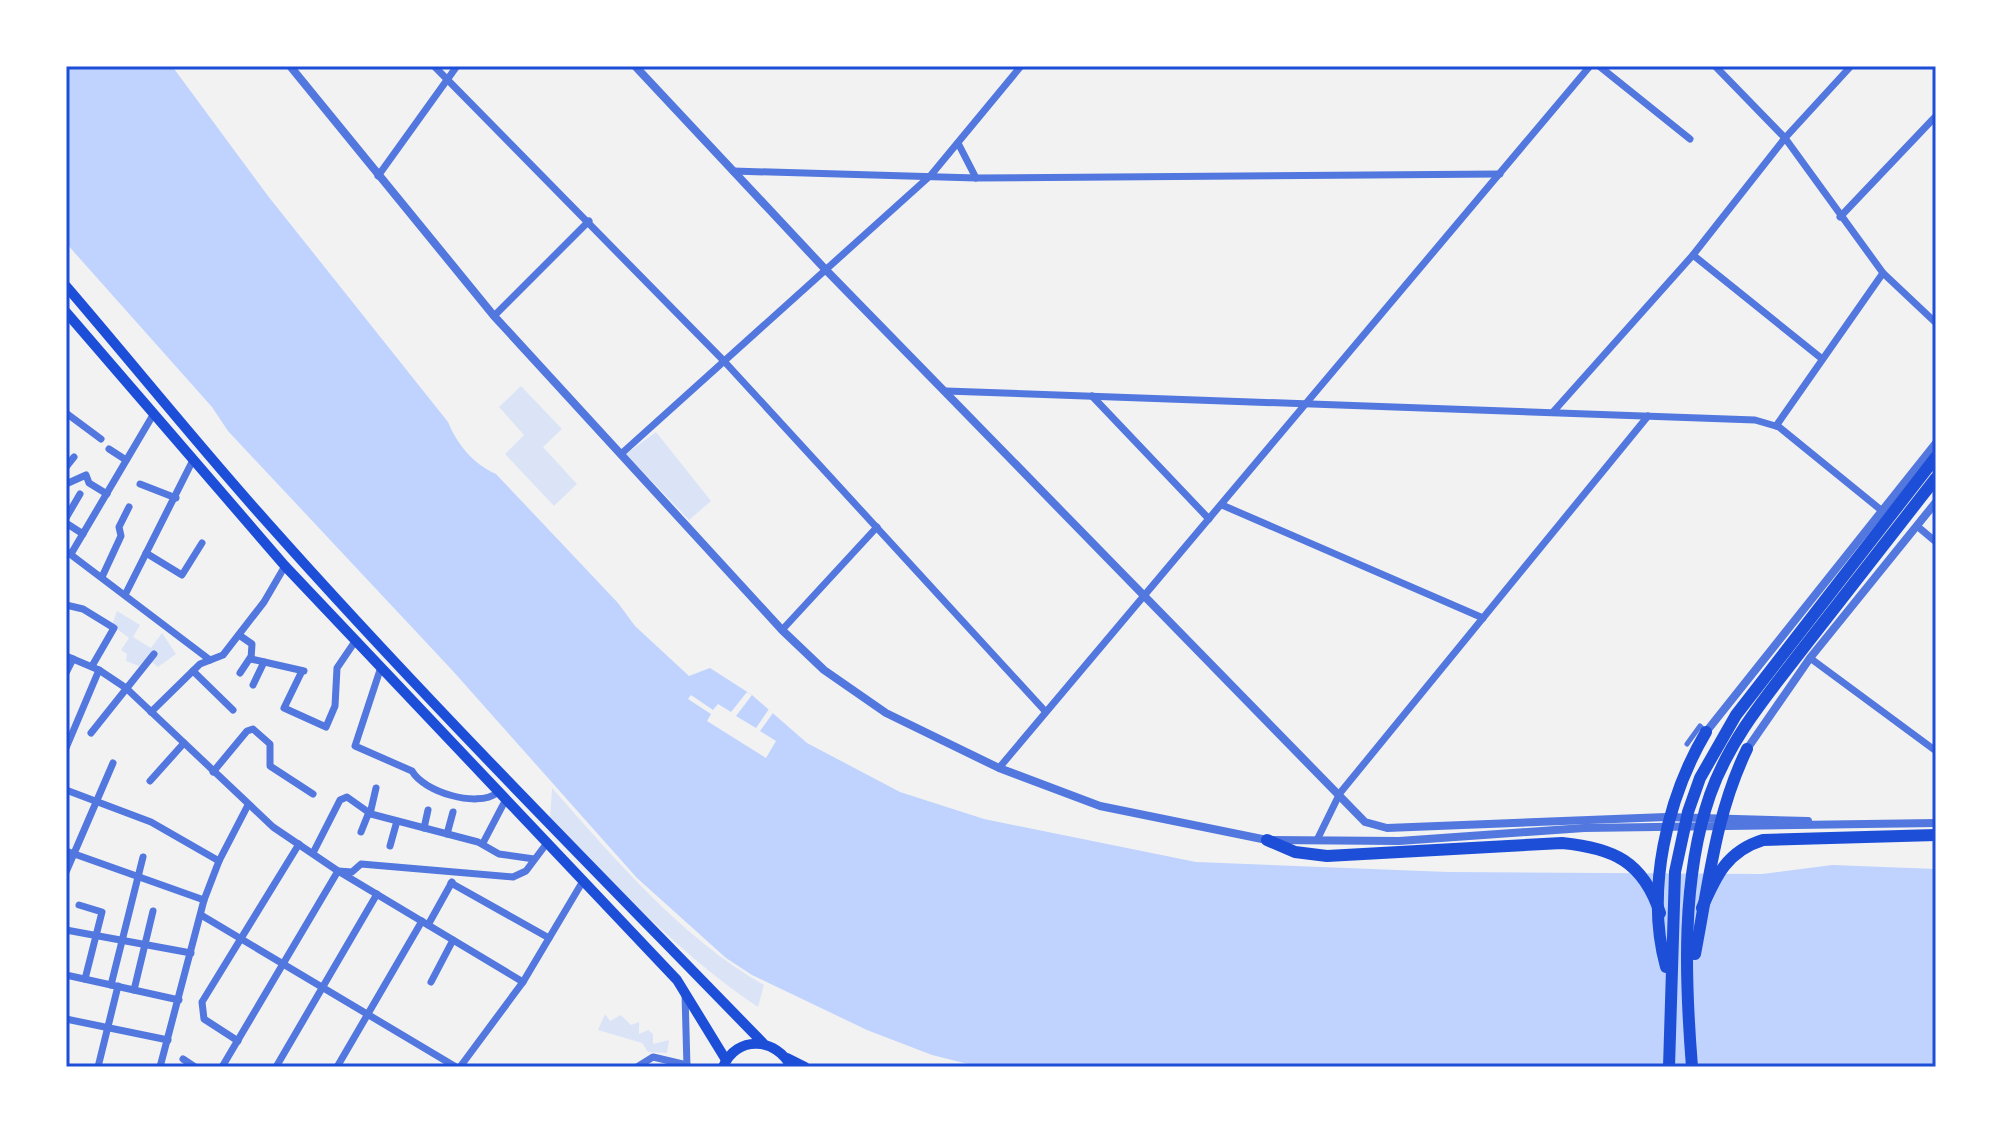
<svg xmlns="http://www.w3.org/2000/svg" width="2002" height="1133" font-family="'Noto Sans',sans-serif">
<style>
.green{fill:#dbe4f7}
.water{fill:#bfd3fe}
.pier{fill:#f2f2f2}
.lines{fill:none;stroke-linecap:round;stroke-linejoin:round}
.pedestrian{stroke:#5277de;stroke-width:5}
.minor{stroke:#5277de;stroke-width:7}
.tertiary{stroke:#5277de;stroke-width:8}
.primary{stroke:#1d4ed8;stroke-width:10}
.motorway{stroke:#1d4ed8;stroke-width:12}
.neatline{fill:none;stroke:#1d4ed8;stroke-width:3}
</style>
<rect width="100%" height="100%" fill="#f2f2f2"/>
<g class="green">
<path d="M 521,386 L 562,429 L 543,447 L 577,484 L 554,506 L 505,454 L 524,435 L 499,407 Z"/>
<path d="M 656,432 L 711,501 L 689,520 L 626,454 Z"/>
<path d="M 117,611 L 140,625 L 133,637 L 151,648 L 162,633 L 176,654 L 158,667 L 147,658 L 139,666 L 126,661 L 127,654 L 121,650 L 129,638 L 112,625 Z"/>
<path d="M 552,788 C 616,860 680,937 764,985 L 758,1007 C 680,955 616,885 550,820 Z"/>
<path d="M 605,1014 L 610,1021 L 621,1015 L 631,1025 L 639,1022 L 639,1034 L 648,1030 L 653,1034 L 653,1044 L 669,1040 L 667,1053 L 648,1052 L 642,1043 L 598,1030 Z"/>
</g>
<path class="water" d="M 66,66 L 172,66 L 268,196 L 448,422 C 457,444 473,464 496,474 L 618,603 L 635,626 L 689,676 L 710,668 L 752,695 L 807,743 L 900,792 L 984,819 L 1196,862 L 1448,872 L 1762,874 L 1832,865 L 1936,869 L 1936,1067 L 980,1067 L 932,1055 L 867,1030 L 752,975 L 726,958 L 637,878 L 452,670 L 228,431 L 212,407 L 66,243 Z"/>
<path class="pier" d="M 747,692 L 752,695 L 736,716 L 756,728 L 769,709 L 773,713 L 760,731 L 776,741 L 766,758 L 707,721 L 711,714 L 688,699 L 691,695 L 713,710 L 718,704 L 731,712 Z"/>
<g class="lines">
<path class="pedestrian" d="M 1687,744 L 1700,726 L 1706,732"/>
<g class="minor">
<path d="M 434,66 L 723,360 L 1045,711"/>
<path d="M 1599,66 L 1690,139"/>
<path d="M 1715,66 L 1785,138 L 1883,273 L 1936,323"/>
<path d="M 958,143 L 976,178"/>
<path d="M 733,171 L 976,178 L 1500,174"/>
<path d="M 378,176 L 457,66"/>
<path d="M 1840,217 L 1936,116"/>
<path d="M 1693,255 L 1821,358"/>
<path d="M 494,316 L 589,221"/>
<path d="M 946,391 L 1755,420 L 1779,427 L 1881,510"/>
<path d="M 1092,396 L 1209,519"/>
<path d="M 1553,412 L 1693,255 L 1785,138 L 1851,66"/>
<path d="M 66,413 L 101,439"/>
<path d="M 1776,426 L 1883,273"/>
<path d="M 109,449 L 126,460"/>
<path d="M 621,454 L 931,175 L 1021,66"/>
<path d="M 66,467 L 74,457"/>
<path d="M 66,484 L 86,475 L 89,483 L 107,494"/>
<path d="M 140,484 L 176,498"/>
<path d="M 1222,505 L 1483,618"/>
<path d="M 66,518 L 80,494"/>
<path d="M 66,523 L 83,534"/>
<path d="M 1917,526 L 1936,542"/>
<path d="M 66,551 L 210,660"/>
<path d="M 146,553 L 182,575 L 202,543"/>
<path d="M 71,554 L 153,415"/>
<path d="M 102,577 L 121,536 L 119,527 L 129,507"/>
<path d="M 125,595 L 192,462"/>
<path d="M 66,605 L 83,609 L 114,628 L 92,666"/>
<path d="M 782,630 L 877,527"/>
<path d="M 239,635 L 252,644 L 251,659 L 304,671"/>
<path d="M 66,656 L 99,670 L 126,688 L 273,827 L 338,871 L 523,982"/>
<path d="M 1810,658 L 1936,751"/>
<path d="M 381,667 L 355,746 L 412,771 C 424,792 477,808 497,793"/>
<path d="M 193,671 L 233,710"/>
<path d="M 302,671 L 284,708 L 326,727 L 335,706 L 337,668 L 356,640"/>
<path d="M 66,673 L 73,659"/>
<path d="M 240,673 L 250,658"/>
<path d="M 253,685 L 264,662"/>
<path d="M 151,712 L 200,664 L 223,655 L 264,602 L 285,566"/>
<path d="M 91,733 L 154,654"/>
<path d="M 66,748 L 99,670"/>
<path d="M 999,768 L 1590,66"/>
<path d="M 213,772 L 247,731 L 253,729 L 270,744 L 270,766 L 313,794"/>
<path d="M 150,781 L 184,743"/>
<path d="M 66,790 L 151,822 L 219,861"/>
<path d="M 370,814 L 376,788"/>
<path d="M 424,828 L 428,810"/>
<path d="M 361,832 L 369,812"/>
<path d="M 447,834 L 453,812"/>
<path d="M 1317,840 L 1340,793 L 1648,416"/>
<path d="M 483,843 L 505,801"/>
<path d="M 390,846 L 397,821"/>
<path d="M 66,851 L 204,900"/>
<path d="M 313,853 L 340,800 L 347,797 L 371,814 L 478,842 L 499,854 L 534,859"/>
<path d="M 66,872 L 113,763"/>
<path d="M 451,883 L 549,938"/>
<path d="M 79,905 L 102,912 L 85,979"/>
<path d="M 201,915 L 456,1067"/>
<path d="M 428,925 L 452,882"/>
<path d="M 66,930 L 191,953"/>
<path d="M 66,975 L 179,1000"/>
<path d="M 431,982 L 453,940"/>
<path d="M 111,985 L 143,857"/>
<path d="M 134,990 L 153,911"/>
<path d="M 685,994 L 687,1067"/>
<path d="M 66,1019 L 168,1040"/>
<path d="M 238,1041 L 204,1019 L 202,1002 L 299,844"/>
<path d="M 183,1059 L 195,1067"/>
<path d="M 98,1067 L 118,986"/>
<path d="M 160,1067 L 204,900 L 219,861 L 248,805"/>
<path d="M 222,1067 L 338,871 L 352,872 L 361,864 L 513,877 L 526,871 L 547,843"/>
<path d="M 276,1067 L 377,894"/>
<path d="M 337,1067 L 422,921"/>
<path d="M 460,1067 L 523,982 L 583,881"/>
<path d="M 637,1067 L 653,1057 L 687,1065"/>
</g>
<g class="tertiary">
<path d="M 290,66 L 494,316 L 782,630 L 824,670 L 886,713 L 999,768 L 1100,806 L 1267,840 L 1399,841 L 1584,828 L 1936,823"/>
<path d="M 635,66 L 825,269 L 1365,822 L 1387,828 L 1666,817 L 1808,821"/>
<path d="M 1706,732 L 1936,443"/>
<path d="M 1747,749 L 1810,658 L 1936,502"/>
</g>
<g class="primary">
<path d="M 66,286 C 133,364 198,445 266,521 C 426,701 596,871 763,1043"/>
<path d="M 66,312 L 285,566 L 677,980 L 726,1060"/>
<path d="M 787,1058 L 805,1067"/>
<path d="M 723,1067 C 737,1034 777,1038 791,1067"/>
</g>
<g class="motorway">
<path d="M 1267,840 L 1295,852 L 1327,856 L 1562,843 C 1613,848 1643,861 1660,913"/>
<path d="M 1702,908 C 1716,876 1727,851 1763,840 L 1936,835"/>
<path d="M 1695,954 C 1709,883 1715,815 1747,749"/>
<path d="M 1666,967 C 1645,891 1667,798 1706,732"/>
<path d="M 1669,1067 L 1675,872 L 1688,812 L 1700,778 L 1736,715 L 1936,457"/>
<path d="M 1692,1067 C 1685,979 1681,879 1710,795 C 1730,738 1769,693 1805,646 C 1848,590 1892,534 1936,478"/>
</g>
</g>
<rect width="2002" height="1133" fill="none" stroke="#ffffff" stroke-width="136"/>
<rect x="68" y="68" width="1866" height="997" class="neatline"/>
</svg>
